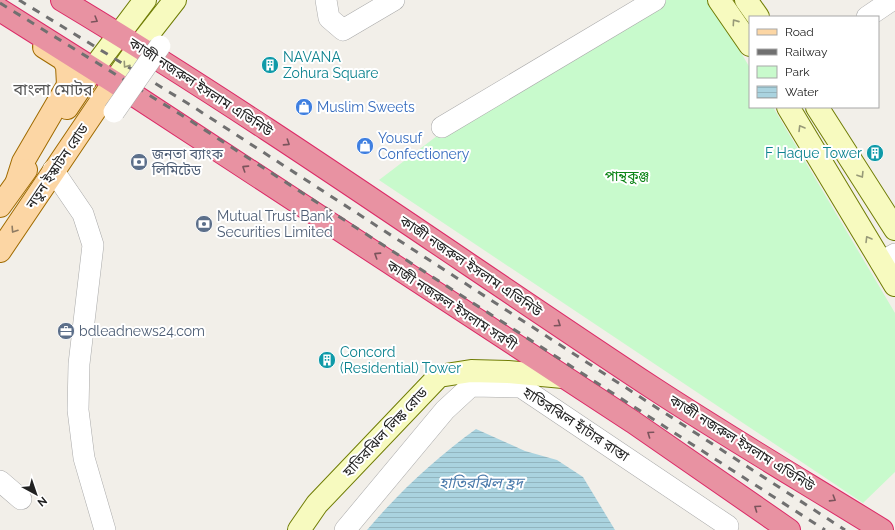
<svg xmlns="http://www.w3.org/2000/svg" width="895" height="530" font-family="Raleway,'Noto Sans Bengali',sans-serif">
<style>
.park{fill:#c8facc}
.water{fill:url(#water-rules)}
.lines{fill:none;stroke-linecap:round;stroke-linejoin:round}
.street-casing{stroke:#a9a9a9;stroke-width:22}
.secondary-casing{stroke:#707d05;stroke-width:24}
.primary-casing{stroke:#a06b00;stroke-width:24}
.highway-casing{stroke:#dc2a67;stroke-width:24}
.street{stroke:#fff;stroke-width:21}
.secondary{stroke:#f7fabf;stroke-width:22}
.primary{stroke:#fcd6a4;stroke-width:22}
.highway{stroke:#e892a2;stroke-width:22}
.rail{stroke:#707070;stroke-width:3;stroke-dasharray:8 8;stroke-linecap:butt}
.street-bridge-casing{stroke:#a9a9a9;stroke-width:22;stroke-linecap:butt}
.street-bridge{stroke:#fff;stroke-width:21}
.oneway{stroke:#7b545c}
.oneway2{stroke:#979978}
.oneway3{stroke:#8f7c63}
.labels{text-anchor:middle;dominant-baseline:central;stroke-width:4;stroke-linejoin:round;paint-order:stroke}
.culture-label{font-size:14px;fill:#0d838f;stroke:#fff;text-anchor:start}
.street-label{font-size:14px;fill:#222;stroke:#fff}
.shop-label{font-size:14px;fill:#366cbe;stroke:#fff;text-anchor:start}
.service-label{font-size:14px;fill:#4e5e75;stroke:#fff;text-anchor:start}
.park-label{font-size:14px;fill:#0c8416;stroke:#fff}
.water-label{font-size:15px;font-style:italic;fill:#4a7aab;stroke:#fff}
.quarter-label{font-size:16px;fill:#555;stroke:#fff}
</style>
<defs>
<pattern id="water-rules" width="6" height="5" patternUnits="userSpaceOnUse"><rect width="6" height="5" fill="#aad3df"/><path d="M0 2.5h6" fill="none" stroke="#92b5bf"/></pattern>
</defs>
<rect width="100%" height="100%" fill="#f2efe9"/>
<path class="park" d="M 637,0 L 710,0 L 750,68 L 750,107 L 773,107 L 895,313 L 895,472 L 863,503 L 379,180 L 479,104 Z"/>
<path class="water" d="M 476,429 L 525,451 L 557,460 L 583,477 L 615,530 L 367,530 C 399,492 436,458 476,429 Z"/>
<g class="lines">
<defs>
<g id="street">
<path d="M 326,0 L 329,18 L 343,30 L 394,0"/>
<path d="M 867,17 L 892,0"/>
<path d="M 442,127 L 655,0"/>
<path d="M 53,170 L 83,214 L 93,245 L 79,364 L 78,410 L 84,458 L 105,530"/>
<path d="M 881,262 L 895,254"/>
<path d="M 0,481 L 21,499"/>
<path d="M 345,530 L 445,410 L 471,386 L 521,387 L 728,526 L 726,530"/>
</g>
<g id="secondary">
<path d="M 719,0 L 750,45"/>
<path d="M 746,0 L 758,17"/>
<path d="M 93,69 L 145,0"/>
<path d="M 114,82 L 139,46 L 175,0"/>
<path d="M 788,107 L 895,285"/>
<path d="M 817,107 L 895,229"/>
<path d="M 299,530 L 317,504 L 439,376 L 471,371 L 508,372 L 563,377"/>
</g>
<g id="primary">
<path d="M 67,108 L 93,69"/>
<path d="M 17,181 L 23,162 L 68,85 L 67,66 L 63,59 L 44,47"/>
<path d="M 0,206 L 26,170"/>
<path d="M 0,251 L 114,82"/>
</g>
<g id="highway">
<path d="M 62,0 C 264,121 456,258 653,388 C 728,437 806,483 882,530"/>
<path d="M 0,10 L 114,82 L 633,422 L 789,530"/>
</g>
</defs>
<use href="#street" class="street-casing"/>
<use href="#secondary" class="secondary-casing"/>
<use href="#primary" class="primary-casing"/>
<use href="#highway" class="highway-casing"/>
<use href="#street" class="street"/>
<use href="#secondary" class="secondary"/>
<use href="#primary" class="primary"/>
<use href="#highway" class="highway"/>
<g class="rail">
<path d="M 19,0 L 192,106 L 845,530"/>
<path d="M 0,3 L 183,116 L 825,530"/>
</g>
<defs>
<path id="street-bridge" d="M 114,112 L 160,46"/>
</defs>
<use href="#street-bridge" class="street-bridge-casing"/>
<use href="#street-bridge" class="street-bridge"/>
</g>
<defs><path id="oneway-chevron" d="M-2-3.5L2.5 0L-2 3.5" fill="none" stroke-width="1.6" stroke-linecap="round" stroke-linejoin="round"/></defs>
<g class="oneway">
<use href="#oneway-chevron" transform="translate(95 20) rotate(31)"/>
<use href="#oneway-chevron" transform="translate(287 143) rotate(33)"/>
<use href="#oneway-chevron" transform="translate(245 168) rotate(-147)"/>
<use href="#oneway-chevron" transform="translate(377 255) rotate(-147)"/>
<use href="#oneway-chevron" transform="translate(558 324) rotate(34)"/>
<use href="#oneway-chevron" transform="translate(650 434) rotate(-145)"/>
<use href="#oneway-chevron" transform="translate(833 499) rotate(32)"/>
<use href="#oneway-chevron" transform="translate(757 508) rotate(-145)"/>
</g>
<g class="oneway2">
<use href="#oneway-chevron" transform="translate(735 22) rotate(-125)"/>
<use href="#oneway-chevron" transform="translate(126 65) rotate(125)"/>
<use href="#oneway-chevron" transform="translate(801 128) rotate(-121)"/>
<use href="#oneway-chevron" transform="translate(861 175) rotate(58)"/>
<use href="#oneway-chevron" transform="translate(868 239) rotate(-121)"/>
</g>
<use class="oneway3" href="#oneway-chevron" transform="translate(14 230) rotate(123)"/>
<defs>
<symbol id="building-disc" viewBox="-11 -11 22 22"><circle r="9.5" fill="#0f9aa8" stroke="#fff"/><path d="M-4-6H4V6H1V3H-1V6H-4ZM-2.5-4.3h1.7v1.8h-1.7ZM.8-4.3h1.7v1.8H.8ZM-2.5-1h1.7V.8h-1.7ZM.8-1h1.7V.8H.8Z" fill="#fff"/></symbol>
<symbol id="shop-disc" viewBox="-11 -11 22 22"><circle r="9.5" fill="#3f7fe0" stroke="#fff"/><path d="M-5-2.5h2.3a2.7 3.5 0 0 1 5.4 0H5L5.5 6h-11ZM-1.5-2.5h3a1.5 2.3 0 0 0-3 0Z" fill="#fff"/></symbol>
<symbol id="bank-disc" viewBox="-11 -11 22 22"><circle r="9.5" fill="#5c6f8a" stroke="#fff"/><path d="M-6-4H6V4H-6ZM0-2.3a2.3 2.3 0 1 0 0 4.6a2.3 2.3 0 1 0 0-4.6Z" fill="#fff"/></symbol>
<symbol id="office-disc" viewBox="-11 -11 22 22"><circle r="9.5" fill="#5c6f8a" stroke="#fff"/><path d="M-6-3h4V-5.5h4V-3h4V5H-6ZM-1-4.5V-3h2v-1.5ZM-6 0V1H6V0Z" fill="#fff"/></symbol>
</defs>
<g fill-rule="evenodd">
<use href="#building-disc" x="260" y="55" width="20" height="20"/>
<use href="#shop-disc" x="294" y="97" width="20" height="20"/>
<use href="#shop-disc" x="355" y="136" width="20" height="20"/>
<use href="#building-disc" x="865" y="143" width="20" height="20"/>
<use href="#bank-disc" x="129" y="152" width="20" height="20"/>
<use href="#bank-disc" x="194" y="214" width="20" height="20"/>
<use href="#office-disc" x="56" y="321" width="20" height="20"/>
<use href="#building-disc" x="317" y="350" width="20" height="20"/>
</g>
<g class="labels">
<g class="culture-label">
<text x="283" y="57">NAVANA<tspan x="283" dy="16">Zohura Square</tspan></text>
<text x="862" y="153" text-anchor="end">F Haque Tower</text>
<text x="340" y="352">Concord<tspan x="340" dy="16">(Residential) Tower</tspan></text>
</g>
<g class="street-label">
<text transform="translate(201 87) rotate(33)">কাজী নজরুল ইসলাম এভিনিউ</text>
<text transform="translate(57 166) rotate(-56)">নতুন ইস্কাটন রোড</text>
<text transform="translate(471 266) rotate(34)">কাজী নজরুল ইসলাম এভিনিউ</text>
<text transform="translate(452 305) rotate(33)">কাজী নজরুল ইসলাম সরণী</text>
<text transform="translate(576 424) rotate(33)">হাতিরঝিল হাঁটার রাস্তা</text>
<text transform="translate(385 432) rotate(-47)">হাতিরঝিল লিঙ্ক রোড</text>
<text transform="translate(742 443) rotate(32)">কাজী নজরুল ইসলাম এভিনিউ</text>
</g>
<g class="shop-label">
<text x="317" y="107">Muslim Sweets</text>
<text x="378" y="138">Yousuf<tspan x="378" dy="16">Confectionery</tspan></text>
</g>
<g class="service-label">
<text x="152" y="154">জনতা ব্যাংক<tspan x="152" dy="16">লিমিটেড</tspan></text>
<text x="217" y="216">Mutual Trust Bank<tspan x="217" dy="16">Securities Limited</tspan></text>
<text x="79" y="331">bdleadnews24.com</text>
</g>
<g class="park-label">
<text x="627" y="176">পান্থকুঞ্জ</text>
</g>
<g class="water-label">
<text x="481" y="483">হাতিরঝিল হ্রদ</text>
</g>
<g class="quarter-label">
<text x="53" y="89">বাংলা মোটর</text>
</g>
</g>
<rect x="749" y="16" width="130" height="92" fill="#ffffff" stroke="#a7a7a7"/>
<rect x="757" y="29" width="20" height="6" fill="#fcd6a4" stroke="#a7a7a7"/>
<text x="785" y="36" font-size="12" fill="#222222">Road</text>
<rect x="757" y="49" width="20" height="6" fill="#707070" stroke="#a7a7a7"/>
<text x="785" y="56" font-size="12" fill="#222222">Railway</text>
<rect x="757" y="66" width="20" height="12" fill="#c8facc" stroke="#a7a7a7"/>
<text x="785" y="76" font-size="12" fill="#222222">Park</text>
<rect x="757" y="86" width="20" height="12" fill="url(#water-rules)" stroke="#a7a7a7"/>
<text x="785" y="96" font-size="12" fill="#222222">Water</text>
<g transform="translate(36 494) rotate(140)" stroke="#ffffff" stroke-width="3" paint-order="stroke">
<path d="M0-3L7 15L0 10L-7 15Z" fill="#222222"/>
<text y="-6" font-size="11" font-weight="bold" text-anchor="middle" fill="#222222">N</text>
</g>
</svg>
